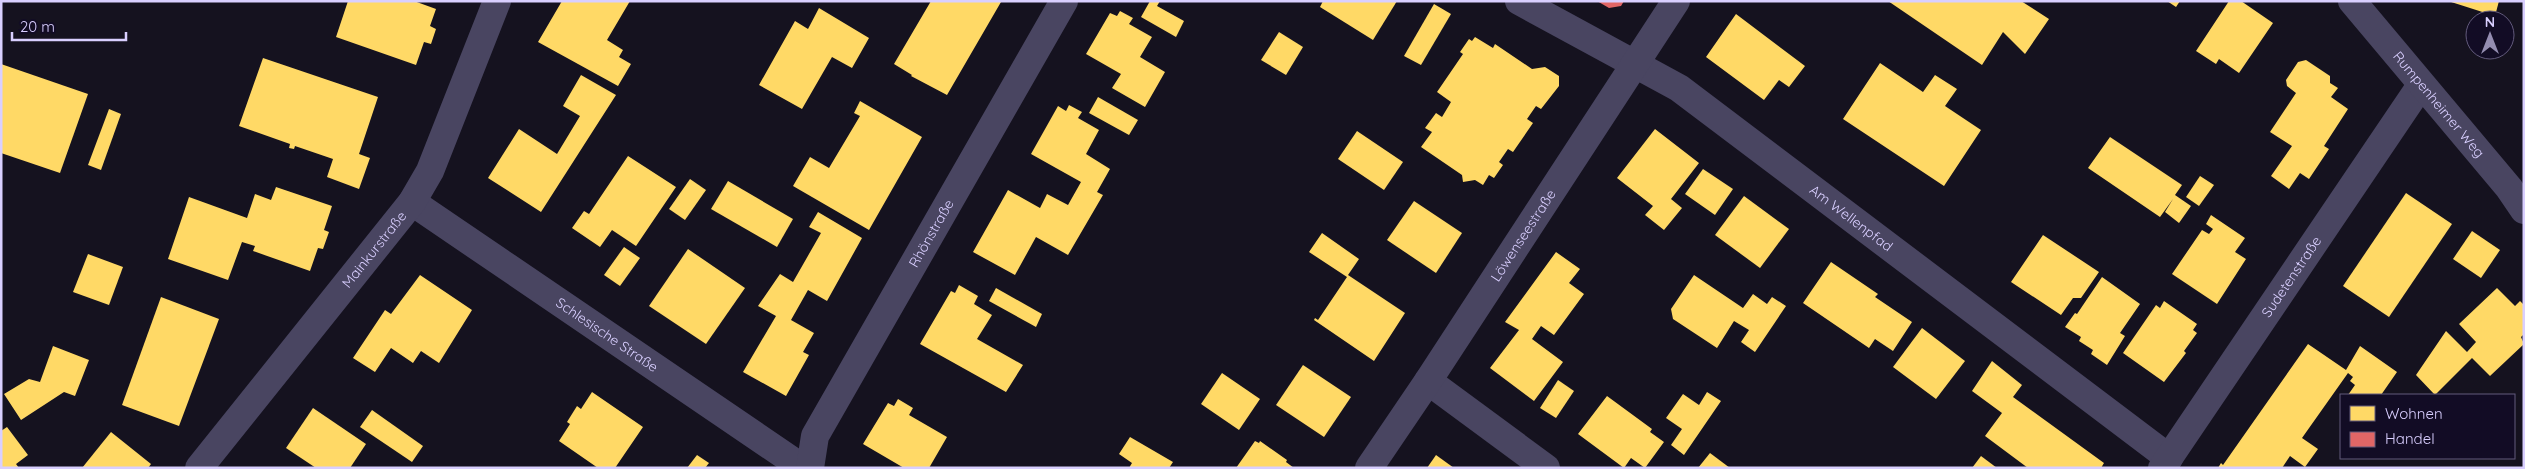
<svg xmlns="http://www.w3.org/2000/svg" width="2525" height="469" font-family="Quicksand,sans-serif">
<style>
.homes{fill:#ffd966}
.shops{fill:#e06666}
.lines{fill:none;stroke-linecap:round;stroke-linejoin:round}
.minor{stroke:#494561;stroke-width:28}
.tertiary{stroke:#494561;stroke-width:28}
.labels{text-anchor:middle;dominant-baseline:central;stroke-width:5;stroke-linejoin:round;paint-order:stroke}
.street-label{font-size:14px;fill:#d9cfff;stroke:#120c25}
</style>
<rect width="100%" height="100%" fill="#15121f"/>
<g class="homes">
<path d="M 348,1 L 414,1 L 436,9 L 430,26 L 436,29 L 431,44 L 424,42 L 416,65 L 336,37 Z"/>
<path d="M 562,1 L 630,1 L 607,40 L 623,50 L 619,57 L 631,64 L 618,86 L 538,42 Z"/>
<path d="M 931,1 L 1001,2 L 947,95 L 911,76 L 912,75 L 894,64 Z"/>
<path d="M 1150,1 L 1160,1 L 1157,6 L 1184,21 L 1176,37 L 1141,17 Z"/>
<path d="M 1323,1 L 1397,1 L 1373,40 L 1320,7 Z"/>
<path d="M 1888,1 L 2021,1 L 2049,19 L 2025,54 L 2003,32 L 1982,65 Z"/>
<path d="M 2167,1 L 2180,1 L 2176,7 Z"/>
<path d="M 2229,1 L 2241,1 L 2273,23 L 2239,73 L 2219,59 L 2216,64 L 2196,51 Z"/>
<path d="M 2448,1 L 2499,1 L 2495,16 Z"/>
<path d="M 1434,4 L 1451,14 L 1421,65 L 1404,56 Z"/>
<path d="M 819,8 L 869,38 L 852,68 L 832,57 L 802,109 L 759,85 L 795,21 L 808,29 Z"/>
<path d="M 1120,11 L 1133,18 L 1129,24 L 1152,37 L 1140,57 L 1165,72 L 1145,107 L 1112,88 L 1121,74 L 1086,54 L 1110,13 L 1117,16 Z"/>
<path d="M 1736,14 L 1805,66 L 1789,87 L 1779,80 L 1764,100 L 1706,57 Z"/>
<path d="M 1279,32 L 1303,47 L 1286,75 L 1261,60 Z"/>
<path d="M 1475,37 L 1493,48 L 1495,44 L 1532,69 L 1545,67 L 1559,76 L 1559,86 L 1541,109 L 1536,106 L 1527,119 L 1533,123 L 1513,152 L 1508,149 L 1499,162 L 1503,165 L 1494,178 L 1489,175 L 1483,185 L 1475,180 L 1463,182 L 1462,175 L 1421,147 L 1432,132 L 1425,128 L 1436,113 L 1442,117 L 1451,102 L 1437,92 L 1463,54 L 1460,52 L 1469,39 L 1472,41 Z"/>
<path d="M 263,58 L 378,97 L 359,154 L 370,158 L 359,189 L 327,177 L 333,159 L 295,146 L 294,149 L 289,148 L 290,144 L 239,126 Z"/>
<path d="M 2306,60 L 2330,76 L 2330,83 L 2338,88 L 2331,97 L 2348,109 L 2324,146 L 2329,149 L 2309,179 L 2300,173 L 2289,189 L 2271,176 L 2292,146 L 2270,132 L 2296,93 L 2287,86 L 2286,80 L 2298,62 Z"/>
<path d="M 1880,63 L 1923,92 L 1935,75 L 1957,89 L 1945,106 L 1981,130 L 1944,186 L 1843,119 Z"/>
<path d="M 1,64 L 88,94 L 60,173 L 1,153 Z"/>
<path d="M 581,75 L 616,95 L 541,212 L 488,178 L 519,129 L 557,154 L 580,116 L 563,106 Z"/>
<path d="M 1098,97 L 1138,120 L 1129,135 L 1089,113 Z"/>
<path d="M 860,101 L 922,137 L 869,230 L 793,186 L 810,157 L 829,168 L 860,116 L 854,113 Z"/>
<path d="M 1069,105 L 1082,112 L 1078,118 L 1099,130 L 1086,154 L 1110,169 L 1097,192 L 1103,195 L 1068,255 L 1036,237 L 1015,275 L 973,252 L 1008,190 L 1040,208 L 1047,194 L 1068,205 L 1081,182 L 1031,154 L 1058,106 L 1066,111 Z"/>
<path d="M 109,109 L 121,114 L 101,170 L 88,165 Z"/>
<path d="M 1655,129 L 1699,163 L 1671,199 L 1682,208 L 1664,230 L 1645,215 L 1653,206 L 1617,178 Z"/>
<path d="M 1357,131 L 1403,162 L 1384,190 L 1338,159 Z"/>
<path d="M 2110,137 L 2182,185 L 2175,195 L 2191,206 L 2179,223 L 2165,212 L 2173,199 L 2160,217 L 2088,168 Z"/>
<path d="M 628,156 L 676,187 L 636,246 L 612,230 L 600,247 L 572,228 L 584,211 L 589,214 Z"/>
<path d="M 1703,169 L 1733,189 L 1715,215 L 1685,194 Z"/>
<path d="M 2200,176 L 2214,185 L 2199,206 L 2186,197 Z"/>
<path d="M 690,179 L 706,190 L 685,220 L 669,209 Z"/>
<path d="M 728,181 L 793,219 L 777,247 L 711,209 Z"/>
<path d="M 276,187 L 332,206 L 324,230 L 329,232 L 323,249 L 318,248 L 310,271 L 253,251 L 255,246 L 242,242 L 228,280 L 168,259 L 189,197 L 247,218 L 255,194 L 271,200 Z"/>
<path d="M 2406,193 L 2452,224 L 2389,317 L 2343,286 Z"/>
<path d="M 1744,196 L 1789,229 L 1760,268 L 1715,235 Z"/>
<path d="M 1414,201 L 1462,233 L 1436,273 L 1387,240 Z"/>
<path d="M 818,212 L 862,238 L 827,301 L 808,290 L 791,320 L 814,333 L 803,352 L 809,355 L 786,396 L 743,372 L 776,316 L 758,306 L 780,274 L 793,282 L 821,233 L 809,227 Z"/>
<path d="M 2211,215 L 2245,238 L 2235,252 L 2246,259 L 2217,304 L 2172,274 L 2202,230 L 2209,234 L 2213,229 L 2206,224 Z"/>
<path d="M 2472,231 L 2500,250 L 2481,278 L 2453,259 Z"/>
<path d="M 1322,233 L 1359,259 L 1348,275 L 1405,313 L 1374,361 L 1314,320 L 1315,318 L 1318,320 L 1347,277 L 1309,252 Z"/>
<path d="M 2043,235 L 2099,272 L 2081,298 L 2073,298 L 2061,315 L 2011,282 Z"/>
<path d="M 624,247 L 640,258 L 620,286 L 604,275 Z"/>
<path d="M 688,249 L 745,288 L 706,344 L 649,306 Z"/>
<path d="M 1556,252 L 1580,269 L 1569,283 L 1584,294 L 1554,335 L 1541,326 L 1532,339 L 1563,362 L 1534,401 L 1490,368 L 1519,330 L 1505,322 Z"/>
<path d="M 88,254 L 123,267 L 109,305 L 73,292 Z"/>
<path d="M 1831,262 L 1878,294 L 1875,297 L 1912,322 L 1893,351 L 1875,339 L 1869,348 L 1803,303 Z"/>
<path d="M 420,275 L 472,310 L 439,363 L 421,351 L 413,363 L 391,348 L 375,372 L 353,358 L 385,310 L 391,314 Z"/>
<path d="M 1694,275 L 1743,308 L 1753,294 L 1767,304 L 1772,297 L 1786,306 L 1755,352 L 1741,342 L 1749,330 L 1734,321 L 1717,348 L 1673,319 L 1671,309 Z"/>
<path d="M 2102,277 L 2140,304 L 2120,333 L 2125,336 L 2107,365 L 2091,354 L 2093,350 L 2079,341 L 2081,337 L 2065,327 L 2075,313 L 2077,314 Z"/>
<path d="M 959,285 L 978,296 L 974,304 L 992,315 L 977,339 L 1023,365 L 1006,392 L 920,344 L 951,291 L 955,293 Z"/>
<path d="M 996,288 L 1042,314 L 1036,327 L 989,301 Z"/>
<path d="M 2497,288 L 2515,306 L 2520,301 L 2524,305 L 2524,334 L 2521,337 L 2524,344 L 2490,376 L 2472,358 L 2435,395 L 2416,375 L 2446,331 L 2467,352 L 2476,342 L 2459,324 Z"/>
<path d="M 161,297 L 219,319 L 179,426 L 122,405 Z"/>
<path d="M 2164,301 L 2197,324 L 2193,330 L 2197,333 L 2184,351 L 2186,353 L 2164,382 L 2123,353 L 2156,305 L 2160,308 Z"/>
<path d="M 1922,328 L 1965,361 L 1936,399 L 1893,367 Z"/>
<path d="M 2308,344 L 2346,370 L 2360,346 L 2397,372 L 2381,395 L 2348,395 L 2355,385 L 2350,381 L 2353,377 L 2348,373 L 2302,438 L 2318,449 L 2305,467 L 2290,456 L 2282,468 L 2218,468 L 2221,463 L 2223,465 Z"/>
<path d="M 53,346 L 89,360 L 75,396 L 64,392 L 21,420 L 4,394 L 29,379 L 40,382 Z"/>
<path d="M 1992,361 L 2022,385 L 2013,397 L 2104,463 L 2101,468 L 2028,468 L 1985,436 L 2002,413 L 1972,391 Z"/>
<path d="M 1303,365 L 1351,397 L 1324,437 L 1276,405 Z"/>
<path d="M 1222,373 L 1260,399 L 1239,430 L 1201,404 Z"/>
<path d="M 1558,380 L 1574,391 L 1556,418 L 1540,408 Z"/>
<path d="M 592,392 L 643,427 L 615,468 L 598,468 L 559,441 L 570,424 L 567,422 L 577,406 L 581,409 Z"/>
<path d="M 1707,392 L 1721,401 L 1684,455 L 1671,445 L 1682,429 L 1666,418 L 1683,394 L 1699,405 Z"/>
<path d="M 1607,396 L 1652,429 L 1650,432 L 1664,442 L 1645,468 L 1631,458 L 1624,468 L 1578,434 Z"/>
<path d="M 898,399 L 913,408 L 909,415 L 947,437 L 929,468 L 904,468 L 863,444 L 888,403 L 894,406 Z"/>
<path d="M 313,408 L 366,444 L 350,468 L 316,468 L 286,448 Z"/>
<path d="M 372,410 L 423,446 L 412,462 L 360,427 Z"/>
<path d="M 7,427 L 28,455 L 16,464 L 19,468 L 1,468 L 1,431 Z"/>
<path d="M 111,432 L 151,464 L 148,468 L 82,468 Z"/>
<path d="M 1130,437 L 1173,462 L 1169,468 L 1129,468 L 1132,463 L 1119,454 Z"/>
<path d="M 1255,441 L 1259,443 L 1260,441 L 1287,460 L 1286,462 L 1294,468 L 1236,468 Z"/>
<path d="M 1710,453 L 1730,468 L 1698,468 Z"/>
<path d="M 697,455 L 709,463 L 705,468 L 687,468 Z"/>
<path d="M 1436,455 L 1454,468 L 1427,468 Z"/>
<path d="M 1981,456 L 1997,468 L 1972,468 Z"/>
</g>
<path class="shops" d="M 1597,1 L 1624,1 L 1621,6 L 1609,8 Z"/>
<g class="lines">
<g class="minor">
<path id="s1" d="M 1519,1 L 1679,88 L 2169,458"/>
<path id="s2" d="M 412,202 L 803,468"/>
<path d="M 1428,381 L 1546,468"/>
<path id="s3" d="M 199,468 L 412,202 L 430,171 L 497,1"/>
<path id="s4" d="M 810,468 L 815,436 L 1064,1"/>
<path id="s5" d="M 1369,468 L 1428,381 L 1676,1"/>
<path id="s6" d="M 2162,468 L 2421,85"/>
</g>
<path class="tertiary" id="s7" d="M 2352,1 L 2509,188 L 2524,210"/>
</g>
<g class="labels">
<g class="street-label">
<text stroke="none"><textPath href="#s7" startOffset="135">Rumpenheimer Weg</textPath></text>
<text stroke="none"><textPath href="#s1" startOffset="398">Am Wellenpfad</textPath></text>
<text stroke="none"><textPath href="#s4" startOffset="266">Rhönstraße</textPath></text>
<text stroke="none"><textPath href="#s5" startOffset="279">Löwenseestraße</textPath></text>
<text stroke="none"><textPath href="#s3" startOffset="280">Mainkurstraße</textPath></text>
<text stroke="none"><textPath href="#s6" startOffset="231">Sudetenstraße</textPath></text>
<text stroke="none"><textPath href="#s2" startOffset="236">Schlesische Straße</textPath></text>
</g>
</g>
<rect width="2525" height="469" fill="none" stroke="#d9cfff" stroke-width="5"/>
<rect x="2340" y="394" width="175" height="65" fill="#120c25" stroke="#625a7c"/>
<rect x="2350" y="406" width="25" height="15" fill="#ffd966" stroke="#625a7c"/>
<text x="2385" y="419" font-size="15" fill="#d9cfff">Wohnen</text>
<rect x="2350" y="432" width="25" height="15" fill="#e06666" stroke="#625a7c"/>
<text x="2385" y="444" font-size="15" fill="#d9cfff">Handel</text>
<g transform="translate(2490 35)"><circle r="24" fill="#120c25" stroke="#625a7c"/>
<path d="M0-4L9 19L0 12L-9 19Z" fill="#948db1"/>
<text y="-8" font-size="14" font-weight="bold" text-anchor="middle" fill="#d9cfff">N</text>
</g>
<path d="M12 32v8h114v-8" fill="none" stroke="#d9cfff" stroke-width="2.5"/>
<text x="20" y="32" font-size="15" fill="#d9cfff" stroke="#120c25" stroke-width="4" paint-order="stroke">20 m</text>
</svg>
